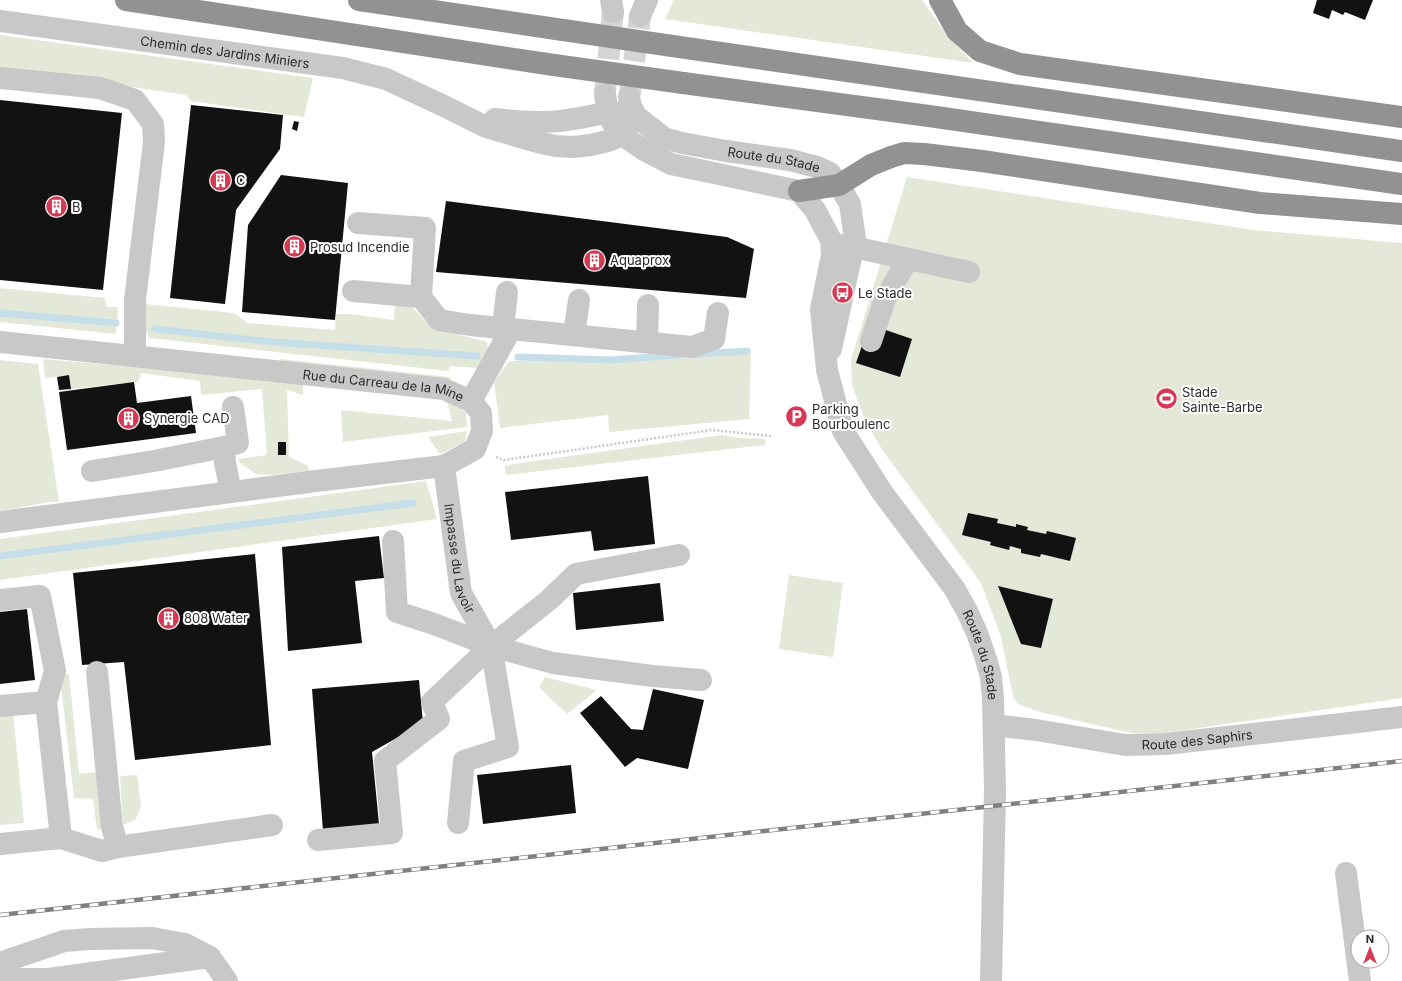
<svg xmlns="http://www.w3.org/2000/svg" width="1402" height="981" font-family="Inter,sans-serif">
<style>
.green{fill:#e3e8d9}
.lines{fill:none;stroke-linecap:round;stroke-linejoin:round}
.stream{stroke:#c6dee7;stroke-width:7}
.building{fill:#121212}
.minor-tunnel{stroke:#d5d5d5;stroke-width:22;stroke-dasharray:22 11;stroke-linecap:butt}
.path{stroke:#c8c8c8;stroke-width:2.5;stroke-dasharray:2 2;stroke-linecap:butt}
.minor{stroke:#c8c8c8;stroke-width:22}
.highway{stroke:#929292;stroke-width:22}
.rail-casing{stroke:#808080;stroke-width:4.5}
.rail{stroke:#fff;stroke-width:3;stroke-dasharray:9;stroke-linecap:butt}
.highway-bridge{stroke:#929292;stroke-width:22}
.labels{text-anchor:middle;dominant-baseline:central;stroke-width:4;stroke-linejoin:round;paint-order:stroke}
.street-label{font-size:13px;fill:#2b2b2b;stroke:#fff}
.poi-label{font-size:13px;fill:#2b2b2b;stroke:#fff;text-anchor:start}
</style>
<rect width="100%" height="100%" fill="#fff"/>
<g class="green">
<path d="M 674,0 L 922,0 L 950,39 L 973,63 L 665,19 Z"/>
<path d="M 0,35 L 313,78 L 304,117 L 191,101 L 186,95 L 39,73 L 0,69 Z"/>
<path d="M 907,177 L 1254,230 L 1402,243 L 1402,698 L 1166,733 L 1131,733 L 1040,712 L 1018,704 L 1013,696 L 1001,637 L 981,583 L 883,451 L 865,421 L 852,384 L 851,360 Z"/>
<path d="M 0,288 L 105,298 L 106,307 L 118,307 L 116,334 L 0,322 Z"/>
<path d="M 395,303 L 410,305 L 431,327 L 487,342 L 490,369 L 449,366 L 449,371 L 150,338 L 145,330 L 145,304 L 234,313 L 248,323 L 335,330 L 336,314 L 350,314 L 394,320 Z"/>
<path d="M 751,351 L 749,419 L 609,432 L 608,415 L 500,428 L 494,382 L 509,361 L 610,360 Z"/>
<path d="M 43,359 L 303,382 L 303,395 L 287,390 L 289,457 L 308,466 L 309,471 L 271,475 L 256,474 L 239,462 L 239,459 L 267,455 L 262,389 L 201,395 L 200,381 L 141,373 L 138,383 L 134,382 L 71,389 L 69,375 L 45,378 Z"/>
<path d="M 280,359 L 450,377 L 451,383 L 280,366 Z"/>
<path d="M 0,360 L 38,364 L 59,502 L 50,502 L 0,511 Z"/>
<path d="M 446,396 L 466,412 L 467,427 L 343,442 L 341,410 L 452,421 Z"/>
<path d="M 467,431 L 465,442 L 440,454 L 428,437 Z"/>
<path d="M 722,435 L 739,438 L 765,439 L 765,445 L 506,475 L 505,466 L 520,463 Z"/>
<path d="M 426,481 L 437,519 L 0,580 L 0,539 Z"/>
<path d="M 789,575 L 843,583 L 833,657 L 779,649 Z"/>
<path d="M 69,674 L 79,774 L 99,772 L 105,829 L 97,829 L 93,799 L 74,798 L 60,676 Z"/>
<path d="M 545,677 L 597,690 L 567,714 L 539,687 Z"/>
<path d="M 13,712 L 24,823 L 0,825 L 0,714 Z"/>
<path d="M 137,775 L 141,806 L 136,819 L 123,825 L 120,776 Z"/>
</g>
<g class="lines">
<g class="stream">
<path d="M 0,313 L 116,323"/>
<path d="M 155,329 L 272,342 L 477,356"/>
<path d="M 697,354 L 747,351"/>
<path d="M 518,357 L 610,360 L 679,355"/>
<path d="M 0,556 L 413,503"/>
</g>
</g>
<g class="building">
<path d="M 1317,0 L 1373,0 L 1365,20 L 1345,12 L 1343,15 L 1332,10 L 1329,19 L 1313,13 Z"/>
<path d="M 0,100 L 122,113 L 103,290 L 0,280 Z"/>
<path d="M 191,105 L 283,115 L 280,149 L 236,210 L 225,304 L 170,298 Z"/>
<path d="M 294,121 L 299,122 L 297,131 L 292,129 Z"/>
<path d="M 281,175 L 348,183 L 335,320 L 242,312 L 248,225 Z"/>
<path d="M 446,201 L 727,237 L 754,249 L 746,298 L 436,272 Z"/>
<path d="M 880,328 L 912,339 L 900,377 L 856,363 L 863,343 Z"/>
<path d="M 69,375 L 71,389 L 59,390 L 57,377 Z"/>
<path d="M 134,382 L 137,403 L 191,396 L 196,433 L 67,450 L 59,392 Z"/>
<rect x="278" y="442" width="8" height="13"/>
<path d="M 648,476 L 655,544 L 594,551 L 591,531 L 511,540 L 505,492 Z"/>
<path d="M 968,513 L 998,519 L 997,523 L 1016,527 L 1016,524 L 1028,527 L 1027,530 L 1046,534 L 1047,531 L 1076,538 L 1070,561 L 1041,554 L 1040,557 L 1021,553 L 1021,549 L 1010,546 L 1009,550 L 990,545 L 991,542 L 962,535 Z"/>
<path d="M 379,536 L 384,578 L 355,581 L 362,643 L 288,651 L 282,547 Z"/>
<path d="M 255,554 L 271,745 L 135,760 L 124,662 L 82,665 L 73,573 Z"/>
<path d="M 660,583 L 664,621 L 576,630 L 573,593 Z"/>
<path d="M 998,586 L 1053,599 L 1041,648 L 1021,644 Z"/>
<path d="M 27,609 L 35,680 L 0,684 L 0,612 Z"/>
<path d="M 419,680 L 423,723 L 372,752 L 379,824 L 323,831 L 312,689 Z"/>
<path d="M 653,689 L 704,700 L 688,769 L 637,758 L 625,767 L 580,713 L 601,696 L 631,729 L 643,730 Z"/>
<path d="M 571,765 L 576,813 L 483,824 L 477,775 Z"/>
</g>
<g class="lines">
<g class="minor-tunnel">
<path d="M 605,92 L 613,12"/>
<path d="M 630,94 L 640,16"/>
</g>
<path class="path" d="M 496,457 L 504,460 L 712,430 L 771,436"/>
<g class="minor">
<path d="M 611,0 L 613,12"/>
<path d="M 640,16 L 647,0"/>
<path id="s1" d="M 0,21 L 343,68 L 386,79 L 444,106 L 486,127 L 537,142 L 556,146 L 573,147 L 591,145 L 611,140 L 622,135 L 636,116"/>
<path d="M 0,78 L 100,88 L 135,100 L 153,124 L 154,142 L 135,300 L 135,356"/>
<path id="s2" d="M 605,94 L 608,113 L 614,126 L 622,135 L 644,150 L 671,164 L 799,191 L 815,210 L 831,240 L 832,255 L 821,309 L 827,370 L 843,431 L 882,492 L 954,588 L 967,611 L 977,633 L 986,659 L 991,677 L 993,699 L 995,790 L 991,981"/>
<path id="s3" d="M 629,97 L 631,106 L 636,116 L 664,138 L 682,143 L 726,151 L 790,160 L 817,167 L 830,173 L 839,185 L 850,204 L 855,239 L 831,349"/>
<path d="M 495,119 C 521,122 546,124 573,119 C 589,117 605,111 622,113"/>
<path d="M 358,223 L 425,228 L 421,297"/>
<path d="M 838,245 L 853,247 L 969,272"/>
<path d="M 353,291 L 421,297 L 439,320 L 470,325 L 511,329"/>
<path d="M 503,328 L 507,292"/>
<path d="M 574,335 L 579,300"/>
<path d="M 871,341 L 885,299 L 908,259"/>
<path id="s4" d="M 0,342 L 444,389 L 471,401 L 481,413 L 482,431 L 475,449 L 444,466 L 316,481 L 0,522"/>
<path d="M 647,342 L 648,305"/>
<path d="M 471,401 L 511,329 L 692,347 L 714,339 L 718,313"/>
<path id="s5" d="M 444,466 L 461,593 L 491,646 L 508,747 L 464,761 L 458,823"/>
<path d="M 92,471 L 154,461 L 224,447"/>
<path d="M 231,492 L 225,463 L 224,447 L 238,443 L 233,407"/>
<path d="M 393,541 L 397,612 L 434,624 L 491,646 L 553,663 L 653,676 L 701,680"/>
<path d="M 0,600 L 40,596 L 55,671 L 46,702"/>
<path d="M 97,672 L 112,827 L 118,847"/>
<path d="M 0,706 L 46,702 L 61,838"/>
<path id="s6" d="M 994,725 L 1036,730 L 1125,745 L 1166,744 L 1402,717"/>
<path d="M 318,840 L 392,833 L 385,761 L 439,719 L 432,702 L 491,646 L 549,600 L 576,574 L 679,555"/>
<path d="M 0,844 L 61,838 L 102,851 L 118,847 L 272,825"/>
<path d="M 1346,873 L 1360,981"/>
<path d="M 0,963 L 64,941 L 90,939 L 152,938 L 185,944 L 210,957 L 227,981"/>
<path d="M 0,979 L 48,979 L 210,957"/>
</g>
<g class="highway">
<path d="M 126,0 L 554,65"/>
<path d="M 359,0 L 563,30"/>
<path d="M 940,0 L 957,31 L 980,51 L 1020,64 L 1402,117"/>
<path d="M 693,49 L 1402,151"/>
<path d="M 683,83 L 929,116 L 1402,184"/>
<path d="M 799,191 L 839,185 L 871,165 L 891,157 L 904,153 L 924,154 L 982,161 L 1260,203 L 1402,214"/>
</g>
<defs>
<path id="rail" d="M 0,915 L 1402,761"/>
</defs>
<use href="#rail" class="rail-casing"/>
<use href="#rail" class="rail"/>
<g class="highway-bridge">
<path d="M 563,30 L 693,49"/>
<path d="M 554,65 L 683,83"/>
</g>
</g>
<defs>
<symbol id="building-disc" viewBox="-11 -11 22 22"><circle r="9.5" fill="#d73854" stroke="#fff"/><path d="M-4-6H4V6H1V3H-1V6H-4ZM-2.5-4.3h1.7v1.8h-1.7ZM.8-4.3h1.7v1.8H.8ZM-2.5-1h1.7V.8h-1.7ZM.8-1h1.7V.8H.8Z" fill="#fff"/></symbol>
<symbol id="bus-disc" viewBox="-11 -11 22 22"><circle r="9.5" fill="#d73854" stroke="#fff"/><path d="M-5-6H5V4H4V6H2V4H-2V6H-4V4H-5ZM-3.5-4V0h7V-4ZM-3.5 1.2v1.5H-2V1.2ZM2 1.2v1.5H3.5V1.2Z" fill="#fff"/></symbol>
<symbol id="stadium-disc" viewBox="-11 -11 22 22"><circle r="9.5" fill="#d73854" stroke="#fff"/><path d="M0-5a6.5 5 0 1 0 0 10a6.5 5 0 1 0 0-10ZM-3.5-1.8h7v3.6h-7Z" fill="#fff"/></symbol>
<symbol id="parking-disc" viewBox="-11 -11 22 22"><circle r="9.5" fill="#d73854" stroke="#fff"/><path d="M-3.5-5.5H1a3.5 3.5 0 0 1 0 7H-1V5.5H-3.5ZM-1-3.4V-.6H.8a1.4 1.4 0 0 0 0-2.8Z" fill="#fff"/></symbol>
</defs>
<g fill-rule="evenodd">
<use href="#building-disc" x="208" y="168" width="25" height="25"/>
<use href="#building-disc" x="44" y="194" width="25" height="25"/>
<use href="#building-disc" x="282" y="234" width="25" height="25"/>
<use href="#building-disc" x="582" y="248" width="25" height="25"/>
<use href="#bus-disc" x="830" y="280" width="25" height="25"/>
<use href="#stadium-disc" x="1154" y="386" width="25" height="25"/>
<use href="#parking-disc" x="784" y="404" width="25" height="25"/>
<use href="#building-disc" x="116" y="406" width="25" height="25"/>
<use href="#building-disc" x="156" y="606" width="25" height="25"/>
</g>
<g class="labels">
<g class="street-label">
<text stroke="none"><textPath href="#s1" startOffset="227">Chemin des Jardins Miniers</textPath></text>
<text stroke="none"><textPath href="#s3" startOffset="168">Route du Stade</textPath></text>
<text stroke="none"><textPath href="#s4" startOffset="386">Rue du Carreau de la Mine</textPath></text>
<text stroke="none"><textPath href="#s5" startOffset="94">Impasse du Lavoir</textPath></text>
<text stroke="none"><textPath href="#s2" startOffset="752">Route du Stade</textPath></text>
<text stroke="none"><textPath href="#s6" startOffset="205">Route des Saphirs</textPath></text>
</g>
<g class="poi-label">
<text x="236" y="180">C</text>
<text x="72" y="207">B</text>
<text x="310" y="247">Prosud Incendie</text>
<text x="610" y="260">Aquaprox</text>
<text x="858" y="293">Le Stade</text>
<text x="1182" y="392">Stade<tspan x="1182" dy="15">Sainte-Barbe</tspan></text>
<text x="812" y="409">Parking<tspan x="812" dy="15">Bourboulenc</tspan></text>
<text x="144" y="418">Synergie CAD</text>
<text x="184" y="618">808 Water</text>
</g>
</g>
<g transform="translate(1370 949)"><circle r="19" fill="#ffffff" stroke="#aaaaaa"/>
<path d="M0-3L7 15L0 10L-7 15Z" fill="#d73854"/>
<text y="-6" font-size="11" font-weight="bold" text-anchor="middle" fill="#2b2b2b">N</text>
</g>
</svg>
